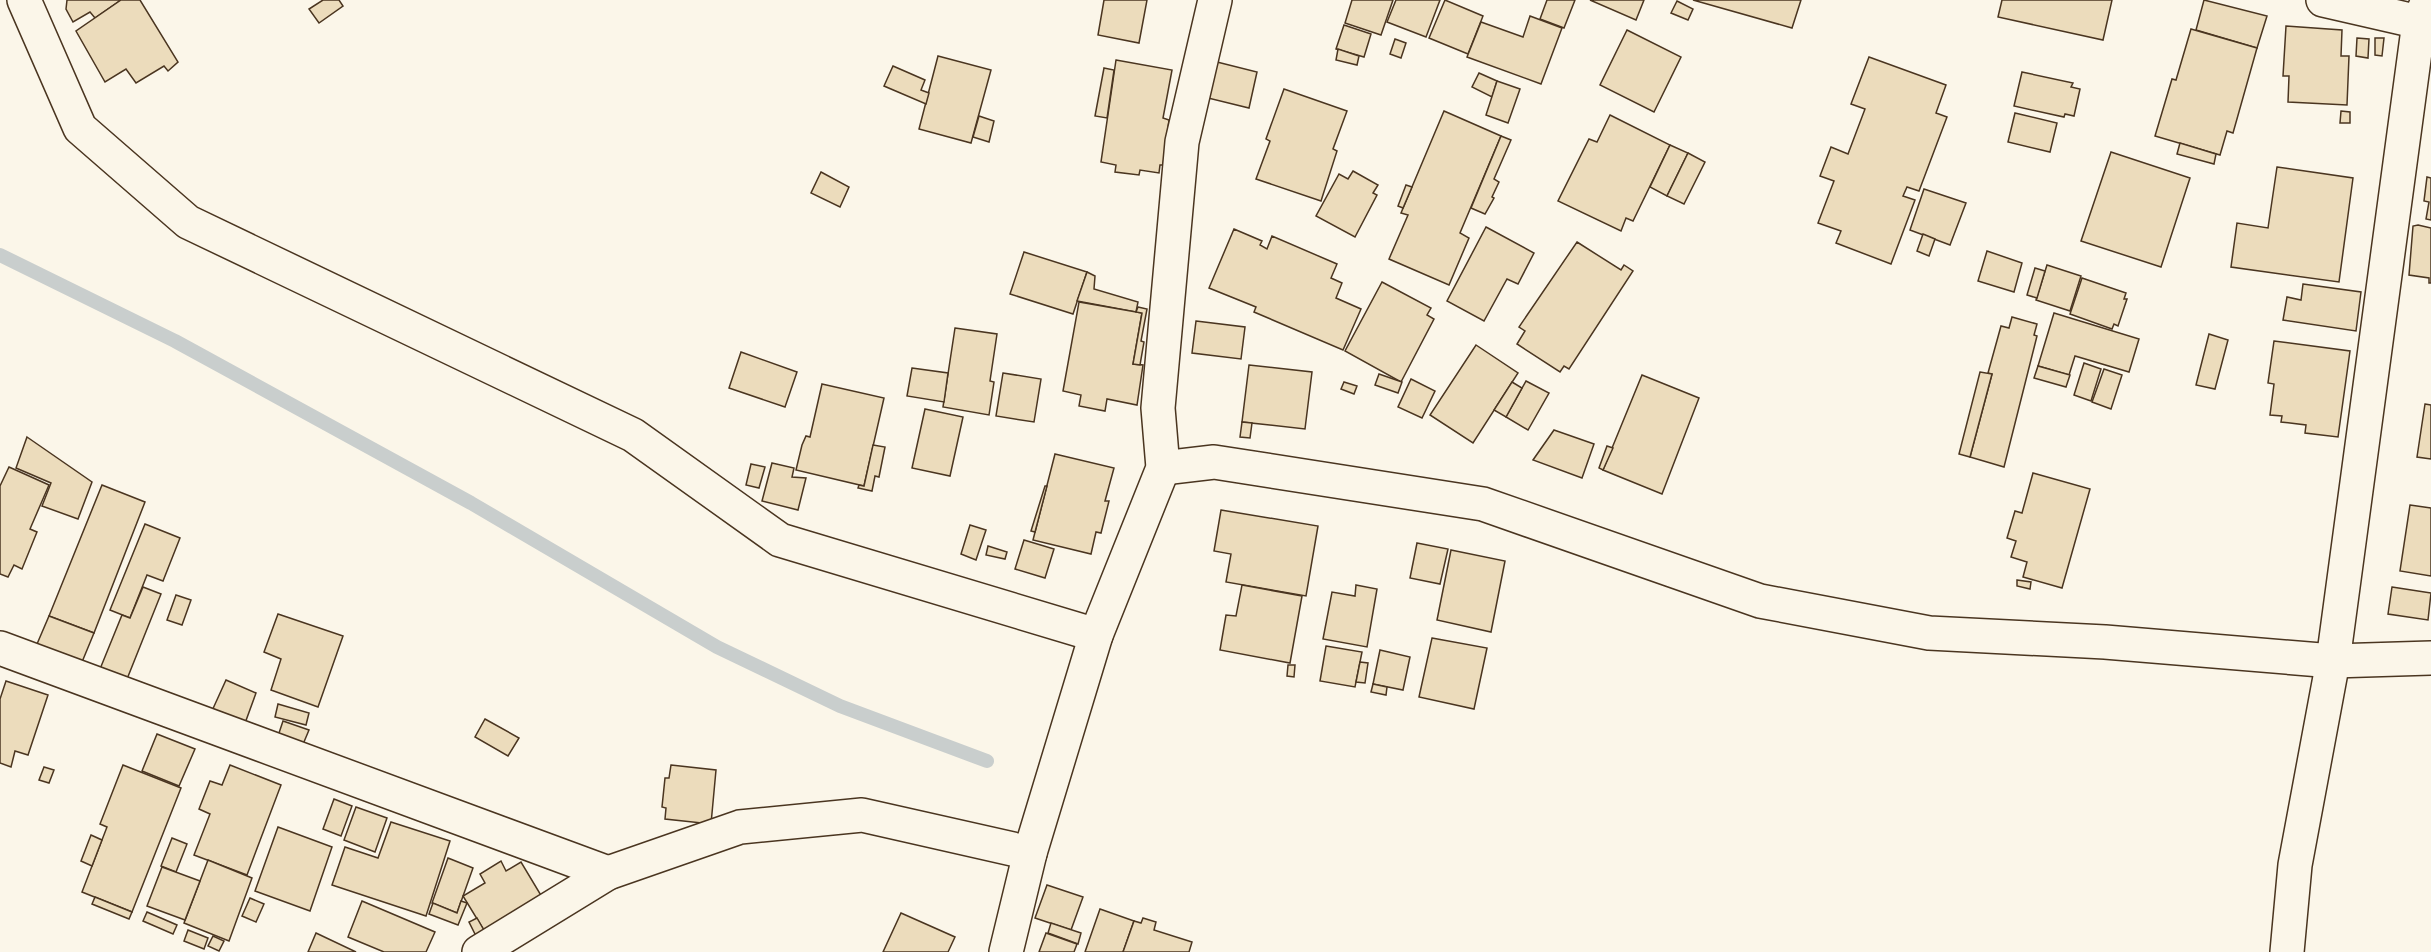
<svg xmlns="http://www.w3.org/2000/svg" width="2431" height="952" font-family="'Crimson Pro',serif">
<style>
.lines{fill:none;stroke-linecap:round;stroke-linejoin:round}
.stream{stroke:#c9cecd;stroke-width:14}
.building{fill:#ecdcbc;stroke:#4a3520;stroke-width:1.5}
.minor-casing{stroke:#4a3520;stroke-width:36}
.minor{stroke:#fbf6e9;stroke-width:33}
</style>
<rect width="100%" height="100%" fill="#fbf6e9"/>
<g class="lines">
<path class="stream" d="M 0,255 L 175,341 L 471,503 L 717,647 L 840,706 L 987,761"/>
</g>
<g class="building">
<path d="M 67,0 L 121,0 L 95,18 L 90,12 L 73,22 L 66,9 Z"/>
<path d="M 121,0 L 140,0 L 178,62 L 168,71 L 164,66 L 136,83 L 126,69 L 105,82 L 76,31 Z"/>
<path d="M 323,0 L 339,0 L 343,6 L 319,23 L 309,9 Z"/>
<path d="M 1104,0 L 1147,0 L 1139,43 L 1098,35 Z"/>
<path d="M 1352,0 L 1393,0 L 1381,35 L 1345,23 Z"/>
<path d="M 1396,0 L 1440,0 L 1426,37 L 1387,22 Z"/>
<path d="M 1445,0 L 1483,16 L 1468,54 L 1429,38 Z"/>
<path d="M 1547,0 L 1575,0 L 1564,28 L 1540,19 Z"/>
<path d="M 1590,0 L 1644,0 L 1636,20 Z"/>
<path d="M 1693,0 L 1801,0 L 1792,28 Z"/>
<path d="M 2002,0 L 2112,0 L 2103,40 L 1998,17 Z"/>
<path d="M 2204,0 L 2267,16 L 2257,48 L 2196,30 Z"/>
<path d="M 1677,1 L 1693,9 L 1688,20 L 1671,13 Z"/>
<path d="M 1530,16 L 1562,28 L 1541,84 L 1467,57 L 1481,22 L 1523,37 Z"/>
<path d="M 1344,25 L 1371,34 L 1364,57 L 1336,49 Z"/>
<path d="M 2286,26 L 2342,30 L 2341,56 L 2349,56 L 2347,105 L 2288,102 L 2289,76 L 2283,76 Z"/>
<path d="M 2191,29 L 2257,48 L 2233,133 L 2227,131 L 2220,155 L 2155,136 L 2172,79 L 2176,80 Z"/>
<path d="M 1627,30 L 1681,57 L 1654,112 L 1600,85 Z"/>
<path d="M 2357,38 L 2369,39 L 2368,58 L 2356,56 Z"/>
<path d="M 2375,38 L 2384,38 L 2382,56 L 2375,55 Z"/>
<path d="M 1395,39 L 1406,43 L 1401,58 L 1390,54 Z"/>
<path d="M 1338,49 L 1359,56 L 1357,65 L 1336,60 Z"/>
<path d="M 938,56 L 991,70 L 971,143 L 919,129 Z"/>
<path d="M 1869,57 L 1946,85 L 1936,113 L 1947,117 L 1919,191 L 1907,187 L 1903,196 L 1915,200 L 1891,264 L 1836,243 L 1841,231 L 1818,223 L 1834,181 L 1820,176 L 1831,147 L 1848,154 L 1865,109 L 1851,104 Z"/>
<path d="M 1116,60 L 1172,70 L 1163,118 L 1169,120 L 1163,165 L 1160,165 L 1159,173 L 1140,170 L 1139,175 L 1115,172 L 1116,165 L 1101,162 Z"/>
<path d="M 1217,62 L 1257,72 L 1249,108 L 1208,98 Z"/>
<path d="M 893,66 L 925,80 L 921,90 L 929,93 L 926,104 L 884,86 Z"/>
<path d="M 1104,68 L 1114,70 L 1107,118 L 1095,116 Z"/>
<path d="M 2022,72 L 2073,83 L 2071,87 L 2080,89 L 2074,116 L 2065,114 L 2064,117 L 2014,106 Z"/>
<path d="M 1479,73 L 1497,81 L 1492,97 L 1472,87 Z"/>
<path d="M 1497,81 L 1520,89 L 1508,123 L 1486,115 Z"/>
<path d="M 1284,89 L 1347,111 L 1333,149 L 1337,151 L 1321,201 L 1256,179 L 1270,141 L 1266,139 Z"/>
<path d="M 1444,111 L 1501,136 L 1460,233 L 1469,238 L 1449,285 L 1389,259 L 1408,215 L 1401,213 Z"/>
<path d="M 2341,111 L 2350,112 L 2350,123 L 2340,123 Z"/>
<path d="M 2015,113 L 2057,123 L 2050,152 L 2008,142 Z"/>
<path d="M 1610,115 L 1670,145 L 1633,221 L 1626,218 L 1621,231 L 1558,201 L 1589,139 L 1597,142 Z"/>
<path d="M 979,116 L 994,121 L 989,142 L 973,137 Z"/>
<path d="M 1501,136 L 1511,140 L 1494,179 L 1499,182 L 1492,197 L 1494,198 L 1485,214 L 1471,208 Z"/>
<path d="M 2180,143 L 2216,154 L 2214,164 L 2177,154 Z"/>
<path d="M 1670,145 L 1688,153 L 1667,196 L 1650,187 Z"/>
<path d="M 2111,152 L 2190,178 L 2161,267 L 2081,241 Z"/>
<path d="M 1688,153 L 1705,162 L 1684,204 L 1667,196 Z"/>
<path d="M 2277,167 L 2353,178 L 2339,282 L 2231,267 L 2237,223 L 2268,228 Z"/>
<path d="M 1353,171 L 1378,185 L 1373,193 L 1377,195 L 1355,237 L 1316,216 L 1339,174 L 1348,179 Z"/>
<path d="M 821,172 L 849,187 L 840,207 L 811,193 Z"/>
<path d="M 2427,177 L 2431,178 L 2431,220 L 2426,219 L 2429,202 L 2424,201 Z"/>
<path d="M 1406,185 L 1412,187 L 1403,208 L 1398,206 Z"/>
<path d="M 1924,189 L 1966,203 L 1950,245 L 1910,230 Z"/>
<path d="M 2418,225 L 2431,228 L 2431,283 L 2429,283 L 2429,278 L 2409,275 L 2413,226 Z"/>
<path d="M 1486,227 L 1534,253 L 1518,284 L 1507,279 L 1484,321 L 1447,301 Z"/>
<path d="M 1234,229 L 1262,241 L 1260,245 L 1267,249 L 1272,236 L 1337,264 L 1331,278 L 1342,283 L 1336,298 L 1361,309 L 1343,350 L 1254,312 L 1256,307 L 1209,288 Z"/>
<path d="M 1923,234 L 1935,239 L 1929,256 L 1917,251 Z"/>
<path d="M 1577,242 L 1621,270 L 1624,265 L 1633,271 L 1569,369 L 1564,366 L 1560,372 L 1517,344 L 1525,331 L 1519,327 Z"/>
<path d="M 1987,251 L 2022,263 L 2014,292 L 1978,281 Z"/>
<path d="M 1024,252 L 1087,272 L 1073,314 L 1010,294 Z"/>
<path d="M 2047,265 L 2081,276 L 2070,311 L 2036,300 Z"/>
<path d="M 2035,268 L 2045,271 L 2037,298 L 2027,295 Z"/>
<path d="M 1087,272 L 1095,276 L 1094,289 L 1138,302 L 1136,312 L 1077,301 Z"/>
<path d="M 2082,278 L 2126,293 L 2124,299 L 2127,299 L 2118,326 L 2114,324 L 2112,329 L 2070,314 Z"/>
<path d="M 1382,282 L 1431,308 L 1427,315 L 1434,319 L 1401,382 L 1345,351 Z"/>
<path d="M 2303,284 L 2361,292 L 2356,331 L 2283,320 L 2287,297 L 2301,300 Z"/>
<path d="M 1079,302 L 1142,313 L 1133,364 L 1143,365 L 1137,405 L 1107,399 L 1105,411 L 1079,406 L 1081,395 L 1063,391 Z"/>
<path d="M 1138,307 L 1147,309 L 1141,341 L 1144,342 L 1140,365 L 1133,364 L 1142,313 L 1136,312 Z"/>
<path d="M 2054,313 L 2139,339 L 2129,372 L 2075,356 L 2069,375 L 2038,366 Z"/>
<path d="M 2012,317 L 2037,324 L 2034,335 L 2037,336 L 2004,467 L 1970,457 L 1992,374 L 1988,373 L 2001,326 L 2009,328 Z"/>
<path d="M 1196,321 L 1245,327 L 1241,359 L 1192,353 Z"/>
<path d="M 955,328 L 997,334 L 990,381 L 994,382 L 989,415 L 943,407 Z"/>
<path d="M 2209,334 L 2228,340 L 2215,389 L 2196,385 Z"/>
<path d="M 2274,341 L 2350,351 L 2338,437 L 2305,433 L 2306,425 L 2281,422 L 2282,416 L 2270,415 L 2274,384 L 2268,383 Z"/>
<path d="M 1476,345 L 1518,373 L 1473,443 L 1430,415 Z"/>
<path d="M 741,352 L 797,372 L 785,407 L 729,388 Z"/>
<path d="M 2084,363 L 2101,369 L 2091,401 L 2074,395 Z"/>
<path d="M 1249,365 L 1312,372 L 1305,429 L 1242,422 Z"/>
<path d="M 2038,366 L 2070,375 L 2066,387 L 2034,378 Z"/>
<path d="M 912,368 L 948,373 L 944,402 L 907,396 Z"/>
<path d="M 2104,369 L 2122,375 L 2111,409 L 2092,402 Z"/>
<path d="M 1980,372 L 1992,374 L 1970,457 L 1959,454 Z"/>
<path d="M 1003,373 L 1041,379 L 1034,422 L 996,416 Z"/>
<path d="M 1379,374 L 1402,382 L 1398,393 L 1375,385 Z"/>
<path d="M 1642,375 L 1699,398 L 1662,494 L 1603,470 Z"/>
<path d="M 1411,379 L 1435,391 L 1422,418 L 1398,407 Z"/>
<path d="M 1526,381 L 1549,393 L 1528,430 L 1506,417 Z"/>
<path d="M 1344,382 L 1357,386 L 1354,394 L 1341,389 Z"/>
<path d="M 1512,382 L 1522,388 L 1506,417 L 1494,410 Z"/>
<path d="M 822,384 L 884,398 L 864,486 L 796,470 L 802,445 L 806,436 L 810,437 Z"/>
<path d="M 2425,404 L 2431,405 L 2431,459 L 2417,457 Z"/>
<path d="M 925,409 L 963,417 L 950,476 L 912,468 Z"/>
<path d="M 1242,422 L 1252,423 L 1250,438 L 1240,437 Z"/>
<path d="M 1554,430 L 1594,444 L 1582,478 L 1533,460 Z"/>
<path d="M 27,437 L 92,482 L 78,519 L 42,506 L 51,483 L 16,468 Z"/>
<path d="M 873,445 L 885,447 L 879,477 L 875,476 L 872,491 L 858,488 L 859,485 L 864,486 Z"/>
<path d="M 1607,446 L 1613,448 L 1603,470 L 1599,468 Z"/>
<path d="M 1055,454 L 1114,468 L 1105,501 L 1109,501 L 1101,533 L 1096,532 L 1091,554 L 1033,540 Z"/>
<path d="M 772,463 L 794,468 L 792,477 L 806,478 L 798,510 L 762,501 Z"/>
<path d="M 751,464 L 765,467 L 759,488 L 746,485 Z"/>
<path d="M 9,467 L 49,485 L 30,529 L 37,532 L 22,569 L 14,565 L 8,577 L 0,574 L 0,486 Z"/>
<path d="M 2033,473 L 2090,489 L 2062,588 L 2023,577 L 2027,562 L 2011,557 L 2016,541 L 2007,538 L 2015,511 L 2022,513 Z"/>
<path d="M 102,485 L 145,502 L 94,633 L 49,616 Z"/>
<path d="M 1045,486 L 1047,486 L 1035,532 L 1031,531 Z"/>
<path d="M 2410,505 L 2431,508 L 2431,576 L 2400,571 Z"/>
<path d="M 1221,510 L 1318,526 L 1306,596 L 1226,582 L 1231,554 L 1214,551 Z"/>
<path d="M 145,524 L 180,538 L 163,581 L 147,575 L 130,618 L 110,610 Z"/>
<path d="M 970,525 L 986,530 L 976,560 L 961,554 Z"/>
<path d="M 1024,540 L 1054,549 L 1045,578 L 1015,569 Z"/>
<path d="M 1417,543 L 1448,549 L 1440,584 L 1410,578 Z"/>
<path d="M 988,546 L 1007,552 L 1005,559 L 986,555 Z"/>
<path d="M 1451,550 L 1505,561 L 1491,632 L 1437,620 Z"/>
<path d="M 2017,580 L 2031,582 L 2030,589 L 2017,586 Z"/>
<path d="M 1242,585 L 1302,596 L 1290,663 L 1220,650 L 1226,615 L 1236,616 Z"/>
<path d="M 1356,585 L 1377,589 L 1367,647 L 1323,639 L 1332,592 L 1355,596 Z"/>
<path d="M 143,587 L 161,594 L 127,679 L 100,669 L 122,615 L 130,618 Z"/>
<path d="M 2392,587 L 2431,593 L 2428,620 L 2388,614 Z"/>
<path d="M 176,595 L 191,600 L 182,625 L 167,620 Z"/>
<path d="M 278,614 L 343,636 L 318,707 L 271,690 L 281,659 L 264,652 Z"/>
<path d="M 49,616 L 94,633 L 82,662 L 37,644 Z"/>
<path d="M 1432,638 L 1487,648 L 1474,709 L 1419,697 Z"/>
<path d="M 1326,646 L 1362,652 L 1355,687 L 1320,681 Z"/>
<path d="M 1380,650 L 1410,657 L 1403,690 L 1373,684 Z"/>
<path d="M 1360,662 L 1368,663 L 1365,683 L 1356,682 Z"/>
<path d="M 1288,665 L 1295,665 L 1294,677 L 1287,676 Z"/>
<path d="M 226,680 L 256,693 L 244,726 L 211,713 Z"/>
<path d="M 6,681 L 48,695 L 28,755 L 15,751 L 11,767 L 0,763 L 0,699 Z"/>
<path d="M 1373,684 L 1387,687 L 1386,695 L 1371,692 Z"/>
<path d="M 278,704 L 309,713 L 306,725 L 275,717 Z"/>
<path d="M 485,719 L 519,738 L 508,756 L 475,737 Z"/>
<path d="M 283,721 L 309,730 L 301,749 L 277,739 Z"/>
<path d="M 157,734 L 195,749 L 179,786 L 142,771 Z"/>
<path d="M 123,765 L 181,788 L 132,912 L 82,892 L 107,827 L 100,824 Z"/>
<path d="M 230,765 L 281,785 L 247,875 L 194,855 L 210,814 L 199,809 L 210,781 L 222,785 Z"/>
<path d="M 671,765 L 716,770 L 711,824 L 665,819 L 666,808 L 662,807 L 665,778 L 669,778 Z"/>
<path d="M 44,767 L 54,770 L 49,783 L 39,780 Z"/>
<path d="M 334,799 L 352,806 L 341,836 L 323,829 Z"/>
<path d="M 356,807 L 387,818 L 375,852 L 344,840 Z"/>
<path d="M 391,822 L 450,841 L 426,916 L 332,885 L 345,847 L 378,858 Z"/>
<path d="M 278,827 L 332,847 L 310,911 L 255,891 Z"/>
<path d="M 91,835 L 102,840 L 92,866 L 81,861 Z"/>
<path d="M 172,838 L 187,844 L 176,872 L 161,866 Z"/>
<path d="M 448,858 L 473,868 L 457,913 L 432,903 Z"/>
<path d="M 208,860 L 252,878 L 229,941 L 184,923 Z"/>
<path d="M 501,861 L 506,871 L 521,862 L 542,897 L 485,932 L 463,896 L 485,883 L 480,874 Z"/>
<path d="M 162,867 L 200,881 L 185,920 L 147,906 Z"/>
<path d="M 1047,885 L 1083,897 L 1071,930 L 1035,918 Z"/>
<path d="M 95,897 L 132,912 L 129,919 L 92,904 Z"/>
<path d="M 250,898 L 264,904 L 256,922 L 242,916 Z"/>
<path d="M 362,901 L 435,932 L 426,952 L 384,952 L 348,937 Z"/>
<path d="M 461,901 L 467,903 L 458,925 L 429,914 L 433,903 L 457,913 Z"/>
<path d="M 1100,909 L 1134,921 L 1123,952 L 1085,952 Z"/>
<path d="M 147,912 L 177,925 L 173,934 L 143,921 Z"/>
<path d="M 901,913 L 955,937 L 948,952 L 883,952 Z"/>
<path d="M 477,918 L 485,932 L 476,936 L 469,922 Z"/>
<path d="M 1143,918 L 1156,922 L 1154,930 L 1192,942 L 1189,952 L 1123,952 L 1134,921 L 1141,923 Z"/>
<path d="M 1051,923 L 1081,933 L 1078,944 L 1048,933 Z"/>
<path d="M 188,930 L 208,938 L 204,949 L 184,941 Z"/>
<path d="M 316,933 L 356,952 L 308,952 Z"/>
<path d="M 1046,933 L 1077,944 L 1074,952 L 1039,952 Z"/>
<path d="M 213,936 L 224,941 L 219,951 L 208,946 Z"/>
</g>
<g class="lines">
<defs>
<g id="minor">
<path d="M 24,0 L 80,128 L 188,222 L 633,435 L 780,540 L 1096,635"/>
<path d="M 2323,0 L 2419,22 L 2431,13"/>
<path d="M 1163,468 L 1214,462 L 1483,504 L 1760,601 L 1929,633 L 2105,642 L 2333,661 L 2431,658"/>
<path d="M 0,648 L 608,873"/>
<path d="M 479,952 L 608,873 L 740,827 L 862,815 L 1030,853"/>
<path d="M 1006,952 L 1030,853 L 1096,635 L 1163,468 L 1158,408 L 1182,142 L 1215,0"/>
<path d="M 2287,952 L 2295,865 L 2333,661 L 2419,22 L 2428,0"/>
</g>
</defs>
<use href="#minor" class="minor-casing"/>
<use href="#minor" class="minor"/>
</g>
</svg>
